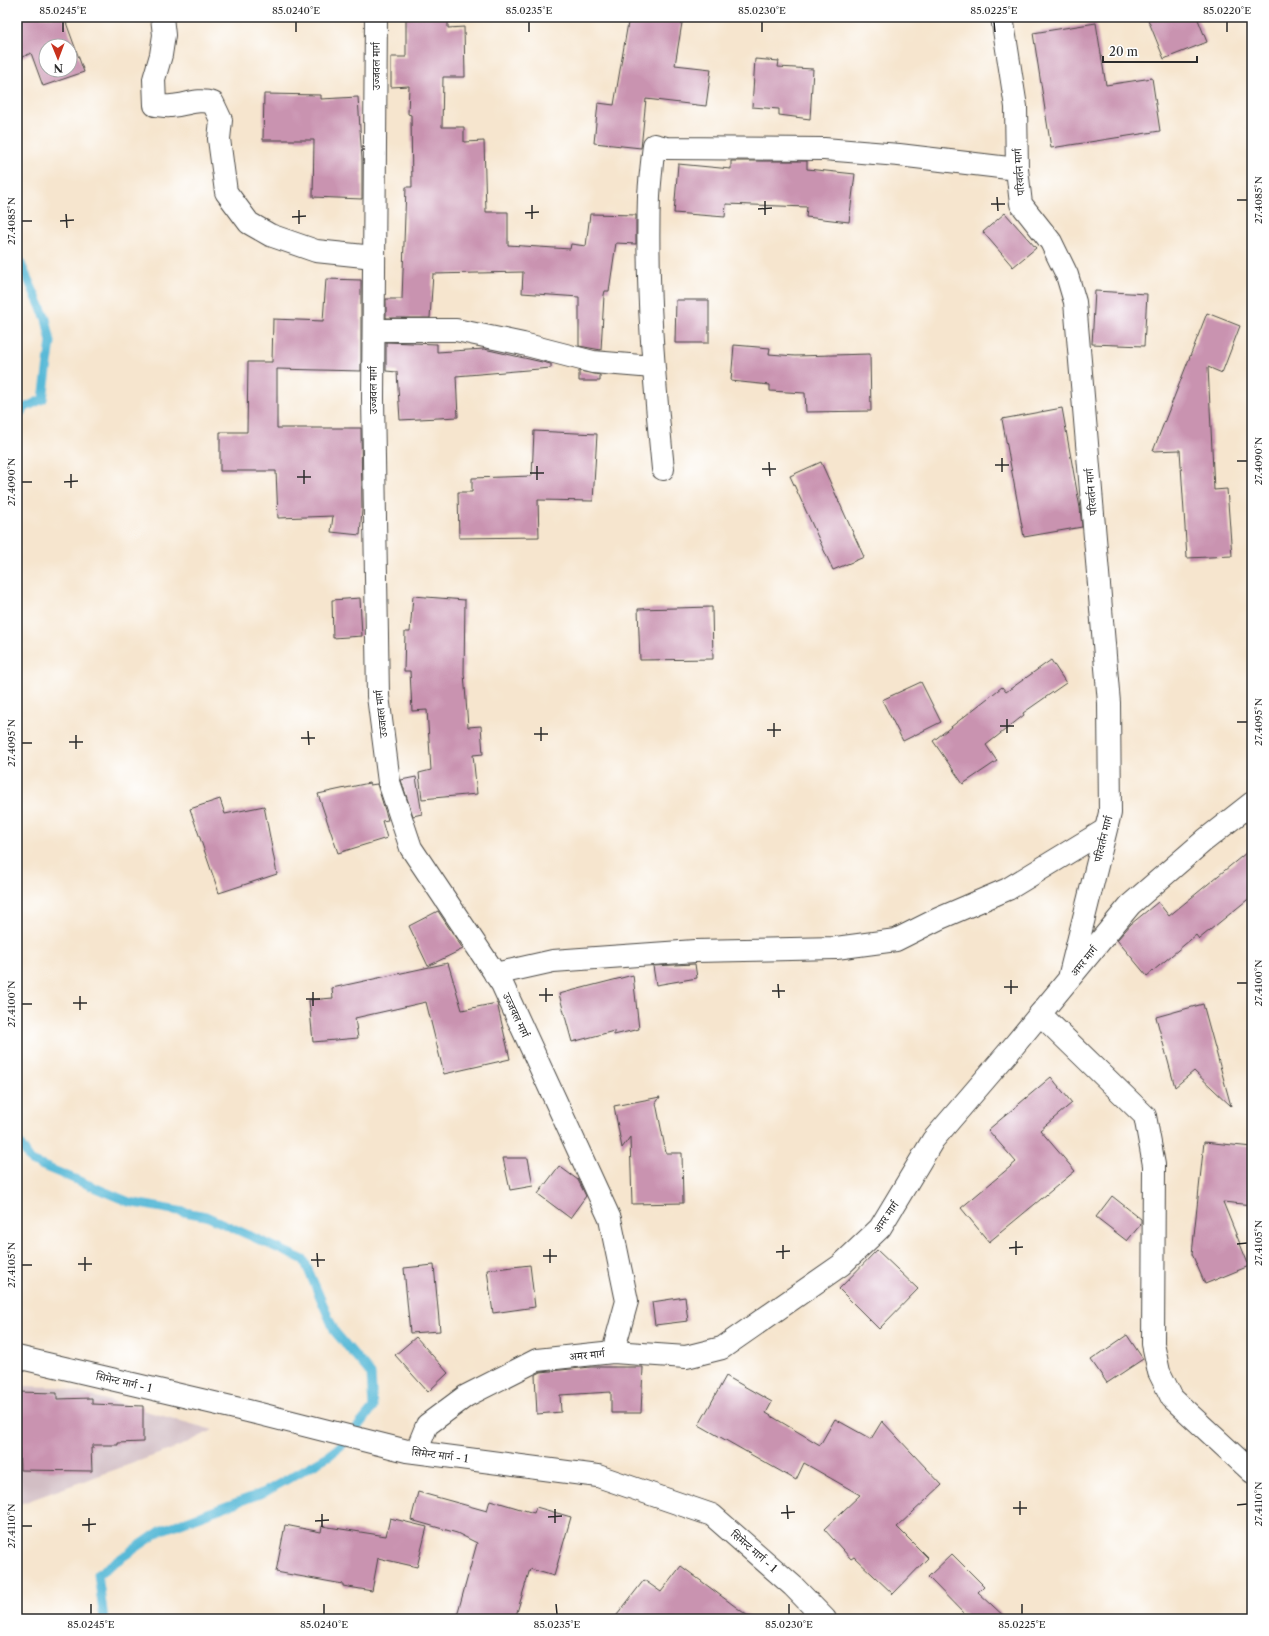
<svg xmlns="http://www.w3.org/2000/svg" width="1269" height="1636" font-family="'Libre Caslon Text','Noto Serif Devanagari',serif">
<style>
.industrial{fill:#d2bec4}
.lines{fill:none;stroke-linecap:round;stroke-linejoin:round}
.stream{stroke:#59b9d7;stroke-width:9}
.building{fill:#c993b0;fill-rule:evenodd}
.minor-casing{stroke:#494743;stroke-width:24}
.minor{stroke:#fff;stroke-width:22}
.ticks{fill:none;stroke:#2b2b2b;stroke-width:1.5}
.labels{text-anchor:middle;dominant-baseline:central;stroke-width:4;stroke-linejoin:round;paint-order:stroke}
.street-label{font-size:11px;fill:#2b2b2b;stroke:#fff}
.neatline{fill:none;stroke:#2b2b2b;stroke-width:1.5}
.ticks-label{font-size:10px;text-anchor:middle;fill:#2b2b2b}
</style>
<rect width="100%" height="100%" fill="#fff"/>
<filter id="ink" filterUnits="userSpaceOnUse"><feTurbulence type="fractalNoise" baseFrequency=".025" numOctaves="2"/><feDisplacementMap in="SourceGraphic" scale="8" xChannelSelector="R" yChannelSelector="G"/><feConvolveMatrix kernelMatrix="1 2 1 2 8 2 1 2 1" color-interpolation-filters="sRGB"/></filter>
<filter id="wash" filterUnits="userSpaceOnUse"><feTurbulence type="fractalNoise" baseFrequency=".012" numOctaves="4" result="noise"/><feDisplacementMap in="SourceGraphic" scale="16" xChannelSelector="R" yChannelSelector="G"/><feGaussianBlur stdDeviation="0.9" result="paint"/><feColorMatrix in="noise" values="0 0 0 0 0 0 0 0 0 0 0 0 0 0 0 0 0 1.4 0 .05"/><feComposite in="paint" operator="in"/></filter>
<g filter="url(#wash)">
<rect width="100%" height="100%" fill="#f6e5ce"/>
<path class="industrial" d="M 17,1386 L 60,1387 L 213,1430 L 178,1447 L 17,1505 Z"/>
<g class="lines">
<g class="stream">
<path d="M 17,255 L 46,319 L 51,342 L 43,399 L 24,408 L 17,418"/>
<path d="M 17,1140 L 31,1161 L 72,1178 L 129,1202 L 206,1216 L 304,1260 L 335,1332 L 371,1374 L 373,1408 L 345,1442 L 330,1455 L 265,1492 L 162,1530 L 98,1574 L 104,1619"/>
</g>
</g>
<g id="blocks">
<g class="building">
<path d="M 17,17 L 64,17 L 84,72 L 43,86 L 31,53 L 17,60 ZM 46,46 L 70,46 L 70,70 L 46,70 Z"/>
<path d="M 406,17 L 448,17 L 448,28 L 464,27 L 465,77 L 443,77 L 442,127 L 464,127 L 464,142 L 484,141 L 486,212 L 508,212 L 508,245 L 570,249 L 571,244 L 586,246 L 590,214 L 636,215 L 636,244 L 616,243 L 609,291 L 605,291 L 604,295 L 601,350 L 579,346 L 579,297 L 522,293 L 523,272 L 433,274 L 430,318 L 386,318 L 386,299 L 402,299 L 406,187 L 412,187 L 411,115 L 408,114 L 409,86 L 391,87 L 391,57 L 406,57 Z"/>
<path d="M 629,17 L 683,17 L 675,65 L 711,69 L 706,106 L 646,99 L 641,148 L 594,143 L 598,103 L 614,105 Z"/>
<path d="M 1147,17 L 1197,17 L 1207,42 L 1164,59 Z"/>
<path d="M 1096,23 L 1106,85 L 1152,78 L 1160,131 L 1051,148 L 1033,33 Z"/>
<path d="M 755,59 L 779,61 L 778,67 L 813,69 L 810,119 L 779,115 L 779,109 L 752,107 Z"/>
<path d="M 264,94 L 321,95 L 321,99 L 358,97 L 362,160 L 362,199 L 313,197 L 314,140 L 263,140 Z"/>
<path d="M 731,161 L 807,161 L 807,169 L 855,174 L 849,222 L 806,217 L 807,207 L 726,204 L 725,217 L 674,213 L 678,164 L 731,169 Z"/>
<path d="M 1005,213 L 1036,248 L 1013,267 L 983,232 Z"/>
<path d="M 326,279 L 361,280 L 361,371 L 277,369 L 277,428 L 361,428 L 362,510 L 360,535 L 331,532 L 333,516 L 278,518 L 276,471 L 220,471 L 220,432 L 247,432 L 248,362 L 272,362 L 273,319 L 323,321 Z"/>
<path d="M 1095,291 L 1147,294 L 1144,346 L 1092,344 Z"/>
<path d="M 676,300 L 709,300 L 709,343 L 675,343 Z"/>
<path d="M 1207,313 L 1240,326 L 1222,373 L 1208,367 L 1214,490 L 1227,489 L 1232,556 L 1187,558 L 1180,450 L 1153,451 Z"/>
<path d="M 386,342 L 437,344 L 437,352 L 484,349 L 551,364 L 551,368 L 456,376 L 458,417 L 400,420 L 397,372 L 386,371 Z"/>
<path d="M 734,345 L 770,348 L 769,354 L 795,356 L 870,354 L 871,411 L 806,412 L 805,393 L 770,391 L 770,385 L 731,381 Z"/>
<path d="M 579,371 L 600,375 L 600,381 L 579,381 Z"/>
<path d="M 1062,408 L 1080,508 L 1082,527 L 1024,537 L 1002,419 Z"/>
<path d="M 534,431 L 597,434 L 593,501 L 538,500 L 539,537 L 459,538 L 458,492 L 472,492 L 472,478 L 532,476 Z"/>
<path d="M 821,462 L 864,557 L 833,570 L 790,476 Z"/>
<path d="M 413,596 L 465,600 L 464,673 L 468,727 L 481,726 L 483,754 L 473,755 L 477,794 L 422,799 L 419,773 L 431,770 L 427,710 L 412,711 L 410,671 L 404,671 L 405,632 L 410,632 Z"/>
<path d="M 360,598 L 362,636 L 333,638 L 332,600 Z"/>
<path d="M 712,607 L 713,659 L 640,660 L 638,609 Z"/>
<path d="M 1051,660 L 1066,683 L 1023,713 L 1024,715 L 986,745 L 997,761 L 963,784 L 933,741 L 1002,687 L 1006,692 Z"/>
<path d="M 921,682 L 941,722 L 903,741 L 882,700 Z"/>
<path d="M 416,777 L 422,814 L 413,816 L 401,780 Z"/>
<path d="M 369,783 L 370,785 L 377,784 L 388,820 L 382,821 L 387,838 L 338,853 L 318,794 Z"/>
<path d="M 220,799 L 225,814 L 264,806 L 277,874 L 219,893 L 190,809 Z"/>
<path d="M 1252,848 L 1252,896 L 1199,939 L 1196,935 L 1147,976 L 1117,940 L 1131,924 L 1158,902 L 1169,916 Z"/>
<path d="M 438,911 L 463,949 L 428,966 L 409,926 Z"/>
<path d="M 448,963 L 462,1010 L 497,1003 L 510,1059 L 444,1074 L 426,1002 L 355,1018 L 358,1038 L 313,1042 L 309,1000 L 333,998 L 332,988 Z"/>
<path d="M 695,964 L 697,978 L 656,985 L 653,966 Z"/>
<path d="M 633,975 L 639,1029 L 614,1035 L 614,1031 L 572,1042 L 559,994 Z"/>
<path d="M 1203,1004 L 1231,1106 L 1194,1071 L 1175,1087 L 1156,1017 Z"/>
<path d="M 1051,1077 L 1072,1103 L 1040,1130 L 1075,1171 L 989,1242 L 961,1208 L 1016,1162 L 988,1130 Z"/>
<path d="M 660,1097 L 656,1103 L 666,1153 L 682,1153 L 683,1203 L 632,1204 L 630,1137 L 622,1148 L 614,1106 Z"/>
<path d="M 1204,1142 L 1252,1147 L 1252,1205 L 1223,1202 L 1249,1266 L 1205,1284 L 1192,1254 Z"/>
<path d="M 503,1158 L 528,1158 L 533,1186 L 510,1190 Z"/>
<path d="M 559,1166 L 578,1180 L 586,1196 L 570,1218 L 538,1194 Z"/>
<path d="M 1112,1196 L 1141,1219 L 1141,1224 L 1127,1241 L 1096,1217 Z"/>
<path d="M 877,1250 L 918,1289 L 879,1329 L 839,1289 Z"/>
<path d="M 434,1265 L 440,1331 L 410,1333 L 404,1268 Z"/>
<path d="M 530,1265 L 535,1307 L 493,1313 L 487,1270 Z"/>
<path d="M 685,1297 L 688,1321 L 655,1325 L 652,1302 Z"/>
<path d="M 1127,1335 L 1143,1359 L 1107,1383 L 1091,1360 Z"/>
<path d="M 416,1337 L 448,1373 L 428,1392 L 395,1355 Z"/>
<path d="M 591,1367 L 643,1367 L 641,1413 L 611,1413 L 611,1392 L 560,1395 L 561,1412 L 537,1414 L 535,1375 L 541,1372 Z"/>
<path d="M 726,1376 L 772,1402 L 766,1413 L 820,1445 L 835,1419 L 871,1439 L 882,1421 L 942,1485 L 897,1527 L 928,1558 L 893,1594 L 854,1557 L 851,1559 L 824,1529 L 860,1495 L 804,1463 L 796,1480 L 699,1425 Z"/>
<path d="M 17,1392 L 57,1393 L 57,1399 L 92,1398 L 92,1404 L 143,1406 L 143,1442 L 118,1443 L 118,1445 L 93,1445 L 93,1448 L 91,1448 L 92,1471 L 20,1470 Z"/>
<path d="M 418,1492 L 487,1511 L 490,1500 L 534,1513 L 536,1507 L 571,1517 L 554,1576 L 530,1569 L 515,1619 L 456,1619 L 477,1543 L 457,1533 L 411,1520 Z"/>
<path d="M 390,1518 L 427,1527 L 417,1567 L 378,1558 L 372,1591 L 343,1586 L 343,1584 L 276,1572 L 285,1525 L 321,1532 L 322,1526 L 386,1536 Z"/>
<path d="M 952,1554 L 984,1586 L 978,1592 L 1007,1619 L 969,1619 L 928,1577 Z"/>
<path d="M 681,1566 L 752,1619 L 614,1619 L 644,1580 L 661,1592 Z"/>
</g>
</g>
</g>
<g filter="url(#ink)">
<use href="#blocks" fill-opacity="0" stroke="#494743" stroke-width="1"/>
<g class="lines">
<defs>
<g id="minor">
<path d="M 162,17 L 164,35 L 161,55 L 154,79 L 155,105 C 160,105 166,107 171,106 C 188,105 196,98 213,103 L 221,120 L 219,139 L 226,192 L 249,223 L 270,235 L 316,251 L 374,257"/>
<path d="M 376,17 L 373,398 L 378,696 L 389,782 L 411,848 L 502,984 L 610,1219 L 627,1301 L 613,1352"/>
<path d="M 1002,17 L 1016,107 L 1017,169 L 1021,204 L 1051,242 L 1067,275 L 1075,302 L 1109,703 L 1110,813 L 1070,974"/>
<path d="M 374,330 L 456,330 L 523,344 L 593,362 L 653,367"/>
<path d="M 663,469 C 654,378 646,288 649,196 C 650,179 652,162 654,145 L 666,148 L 824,149 L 899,155 L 1017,169"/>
<path d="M 495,974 L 553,961 L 695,951 L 836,948 L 896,940 L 938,919 L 1008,889 L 1105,830"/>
<path d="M 1040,1014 L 1145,1116 L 1154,1165 L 1153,1344 L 1159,1372 L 1172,1398 L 1252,1472"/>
<path d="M 17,1357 L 248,1411 L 407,1451 L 598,1476 L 712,1515 L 793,1586 L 825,1619"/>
<path d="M 416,1452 L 427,1425 L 466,1396 L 537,1360 L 613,1352 L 686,1357 L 722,1348 L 841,1265 L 880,1228 L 933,1140 L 1012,1048 L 1130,905 L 1205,840 L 1252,803"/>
</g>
</defs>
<use href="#minor" class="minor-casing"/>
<use href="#minor" class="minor"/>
</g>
</g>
<path class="ticks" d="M 63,22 L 63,32M 296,22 L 296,32M 529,22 L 529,32M 762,22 L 762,32M 994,22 L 995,32M 1227,22 L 1227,32M 997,197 L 998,211M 1237,200 L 1247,200M 765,201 L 765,215M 991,204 L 1005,204M 532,205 L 532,219M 758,209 L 772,208M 299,210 L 299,224M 525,213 L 539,212M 66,214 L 67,228M 292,217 L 306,216M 22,221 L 32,221M 60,221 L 74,220M 1002,458 L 1002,472M 1237,461 L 1247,461M 769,462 L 770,476M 995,465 L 1009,465M 537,466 L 537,480M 762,469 L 776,469M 304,470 L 304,484M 530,473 L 544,473M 71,474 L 71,488M 297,477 L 311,477M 22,482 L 32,482M 64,482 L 78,481M 1007,719 L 1007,733M 1237,722 L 1247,722M 774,723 L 774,737M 1000,726 L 1014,726M 541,727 L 541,741M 767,730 L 781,730M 308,731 L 309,745M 534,734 L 548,734M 76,735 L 76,749M 301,738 L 315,738M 69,742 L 83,742M 22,743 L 32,743M 1011,980 L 1011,994M 1237,983 L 1247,983M 778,984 L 779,998M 1004,987 L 1018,987M 546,988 L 546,1002M 772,991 L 785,991M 313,992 L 313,1006M 539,995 L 553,995M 80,996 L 80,1010M 306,999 L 320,999M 73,1003 L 87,1003M 22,1004 L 32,1004M 1016,1241 L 1016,1255M 1237,1244 L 1247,1243M 783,1245 L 783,1259M 1009,1248 L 1023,1247M 550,1249 L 550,1263M 776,1252 L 790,1251M 317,1253 L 318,1267M 543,1256 L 557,1256M 85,1257 L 85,1271M 311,1260 L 325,1260M 78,1264 L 92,1264M 22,1265 L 32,1265M 1020,1501 L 1020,1515M 787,1505 L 788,1519M 1237,1505 L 1247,1504M 1013,1508 L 1027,1508M 555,1509 L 555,1523M 781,1513 L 795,1512M 322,1514 L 322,1527M 548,1517 L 562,1516M 89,1518 L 89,1532M 315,1521 L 329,1520M 82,1525 L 96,1524M 22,1526 L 32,1526M 91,1604 L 91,1614M 324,1604 L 324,1614M 556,1604 L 557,1614M 789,1604 L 789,1614M 1022,1604 L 1022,1614"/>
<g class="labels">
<g class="street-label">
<text transform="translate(376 66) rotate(-90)">उज्जवल मार्ग</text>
<text transform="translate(1019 172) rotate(-94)">परिवर्तन मार्ग</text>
<text transform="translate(373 390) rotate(-90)">उज्जवल मार्ग</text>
<text transform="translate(1091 492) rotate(-95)">परिवर्तन मार्ग</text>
<text transform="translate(381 714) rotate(-96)">उज्जवल मार्ग</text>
<text transform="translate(1103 839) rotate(-76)">परिवर्तन मार्ग</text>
<text transform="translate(1084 961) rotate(-51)">अमर मार्ग</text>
<text transform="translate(516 1015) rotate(65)">उज्जवल मार्ग</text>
<text transform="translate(886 1217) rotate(-56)">अमर मार्ग</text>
<text transform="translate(587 1355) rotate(-6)">अमर मार्ग</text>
<text transform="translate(124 1382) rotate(13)">सिमेन्ट मार्ग - 1</text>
<text transform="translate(440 1455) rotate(7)">सिमेन्ट मार्ग - 1</text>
<text transform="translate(754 1551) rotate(41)">सिमेन्ट मार्ग - 1</text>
</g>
</g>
<rect width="1269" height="1636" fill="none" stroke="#fff" stroke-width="44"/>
<g transform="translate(58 58) rotate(179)"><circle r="19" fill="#ffffff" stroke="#aaaaaa"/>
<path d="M0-3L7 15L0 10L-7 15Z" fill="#c8321e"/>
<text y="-6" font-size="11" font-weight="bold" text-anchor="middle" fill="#2b2b2b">N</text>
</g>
<path d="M1103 56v6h94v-6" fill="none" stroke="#2b2b2b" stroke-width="2"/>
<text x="1109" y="56" font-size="12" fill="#2b2b2b" stroke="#ffffff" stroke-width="3" paint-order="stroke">20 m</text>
<rect x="22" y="22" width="1225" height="1592" class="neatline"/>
<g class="ticks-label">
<text x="63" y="14">85.0245°E</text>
<text x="296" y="14">85.0240°E</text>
<text x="529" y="14">85.0235°E</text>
<text x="762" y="14">85.0230°E</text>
<text x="994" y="14">85.0225°E</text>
<text x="1227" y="14">85.0220°E</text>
<text transform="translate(1258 200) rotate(-90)" y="4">27.4085°N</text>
<text transform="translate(11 221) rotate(-90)" y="4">27.4085°N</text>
<text transform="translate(1258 461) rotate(-90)" y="4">27.4090°N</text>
<text transform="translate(11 482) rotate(-90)" y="4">27.4090°N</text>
<text transform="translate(1258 722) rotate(-90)" y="4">27.4095°N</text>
<text transform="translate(11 743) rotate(-90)" y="4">27.4095°N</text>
<text transform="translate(1258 983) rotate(-90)" y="4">27.4100°N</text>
<text transform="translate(11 1004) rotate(-90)" y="4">27.4100°N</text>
<text transform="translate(1258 1243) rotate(-90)" y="4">27.4105°N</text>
<text transform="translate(11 1265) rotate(-90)" y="4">27.4105°N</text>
<text transform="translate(1258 1504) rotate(-90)" y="4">27.4110°N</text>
<text transform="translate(11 1526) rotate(-90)" y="4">27.4110°N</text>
<text x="91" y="1628">85.0245°E</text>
<text x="324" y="1628">85.0240°E</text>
<text x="557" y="1628">85.0235°E</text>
<text x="789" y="1628">85.0230°E</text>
<text x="1022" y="1628">85.0225°E</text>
</g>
</svg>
